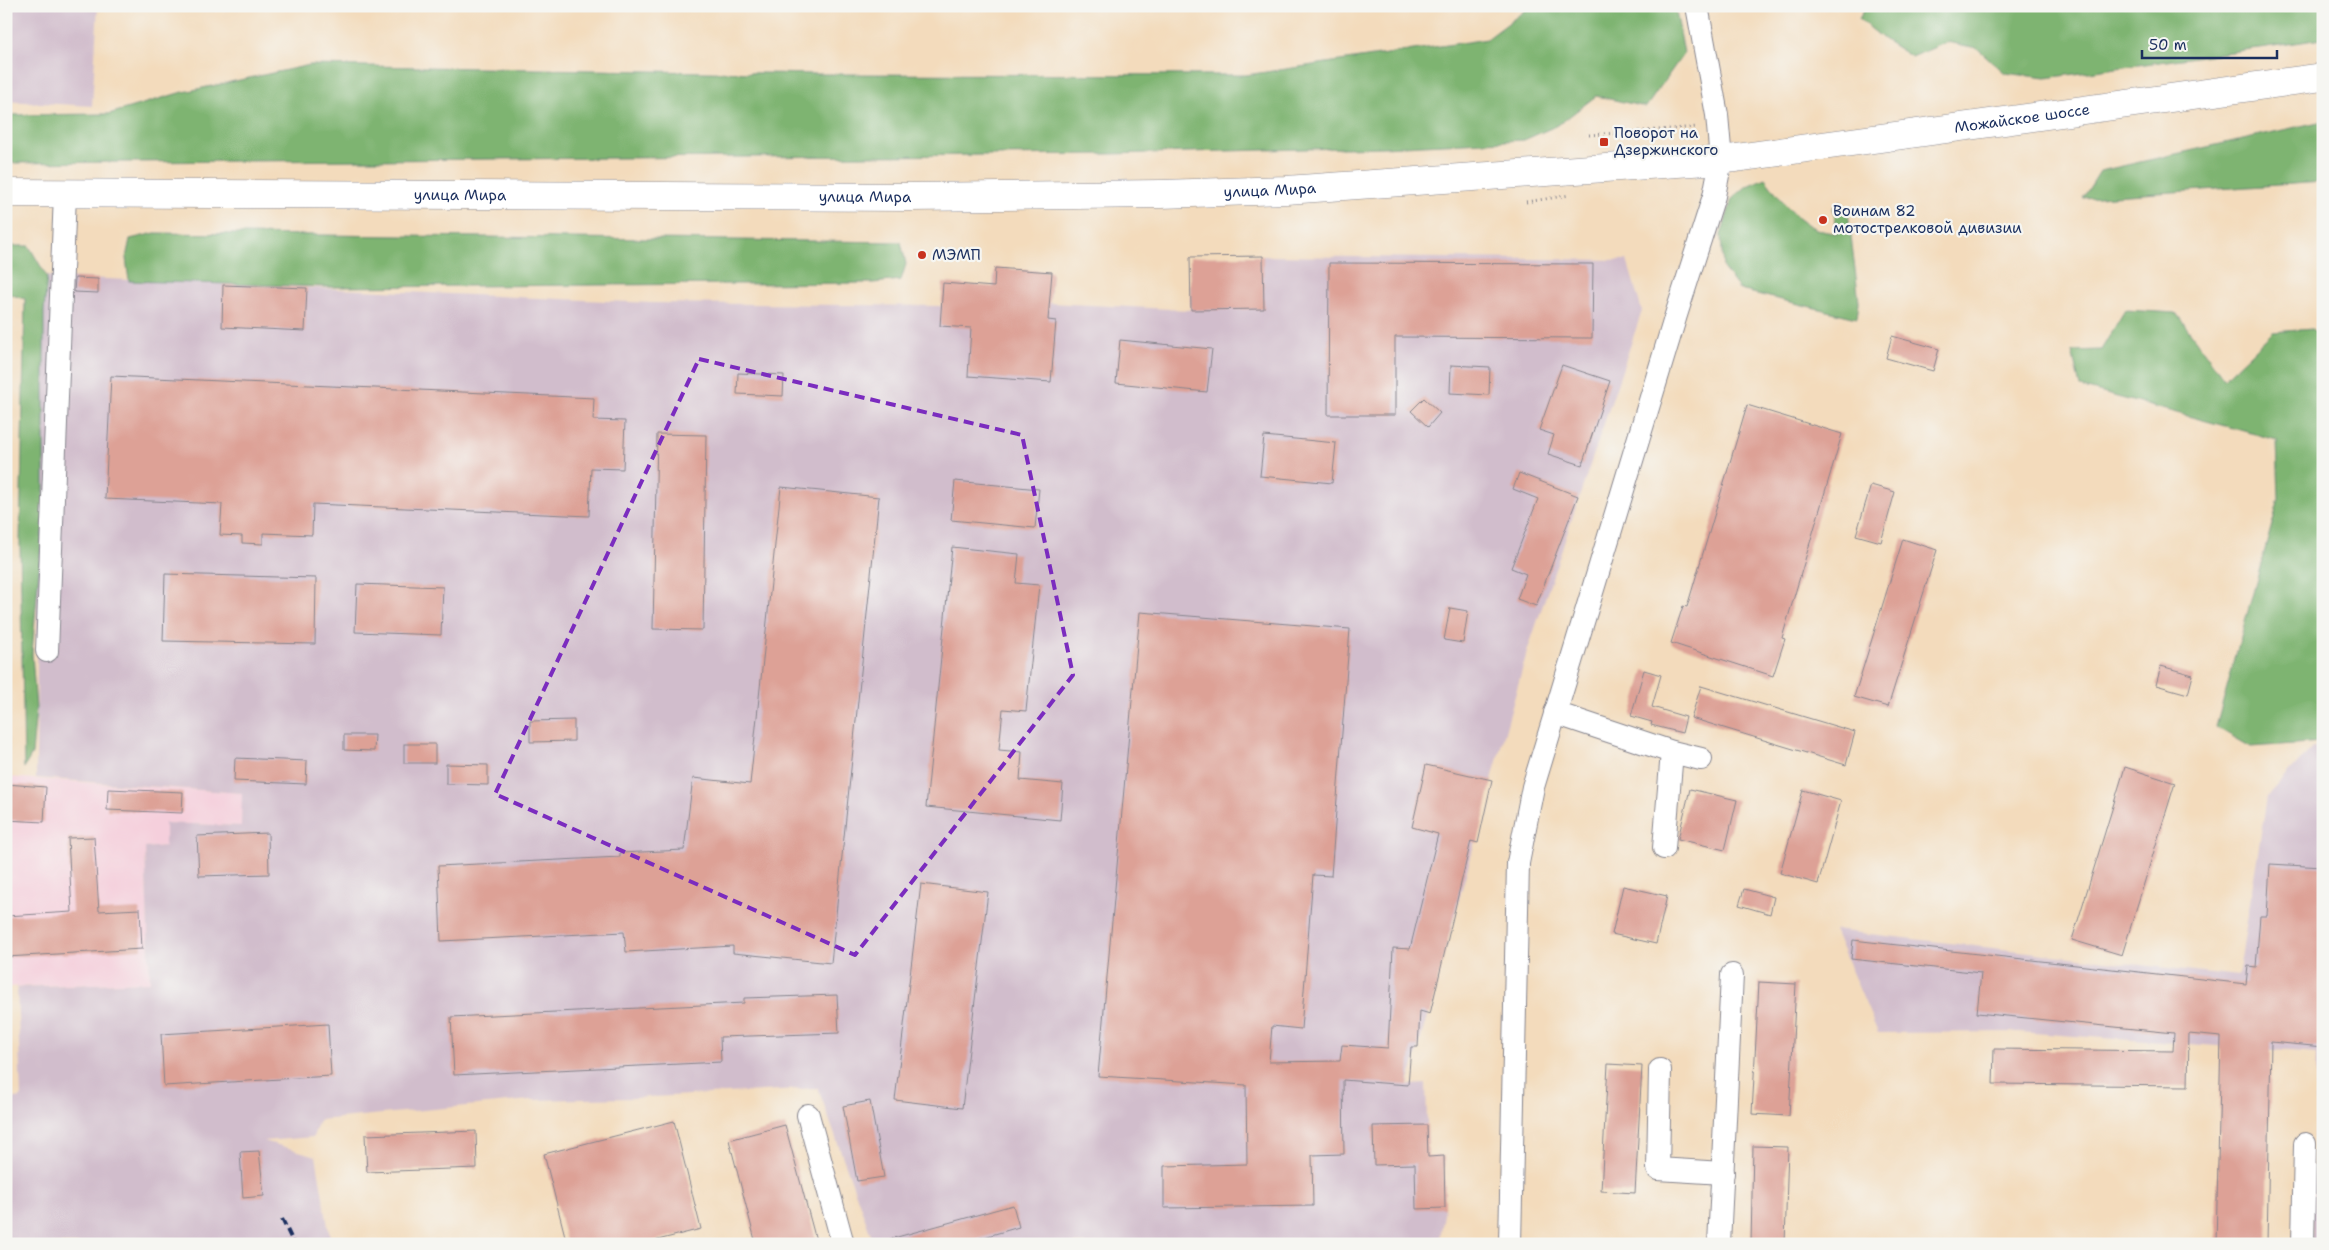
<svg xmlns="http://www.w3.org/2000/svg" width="2329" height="1250" font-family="'Shantell Sans',sans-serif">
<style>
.built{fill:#f5cfdc}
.industrial{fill:#d1bdcc}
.forest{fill:#7eb471;stroke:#4c7268}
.building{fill:#dda196}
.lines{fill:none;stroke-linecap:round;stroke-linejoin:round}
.minor-casing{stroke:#87858d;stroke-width:24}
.major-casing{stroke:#87858d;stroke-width:29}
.path{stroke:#87858d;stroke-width:3;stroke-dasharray:1 4;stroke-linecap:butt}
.minor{stroke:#fff;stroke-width:22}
.major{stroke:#fff;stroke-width:28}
.rail{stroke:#1b2f5e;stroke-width:4;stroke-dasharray:8 4;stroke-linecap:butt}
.marked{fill:none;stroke:#7b2cbf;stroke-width:4;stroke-dasharray:10 6;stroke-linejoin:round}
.poi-dot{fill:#c8321e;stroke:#f6f6f2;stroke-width:2}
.labels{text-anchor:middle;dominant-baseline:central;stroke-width:4.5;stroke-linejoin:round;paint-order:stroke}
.street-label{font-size:15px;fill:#1b2f5e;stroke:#f6f6f2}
.poi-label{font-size:15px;fill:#1b2f5e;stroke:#f6f6f2;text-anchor:start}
</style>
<rect width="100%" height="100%" fill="#f6f6f2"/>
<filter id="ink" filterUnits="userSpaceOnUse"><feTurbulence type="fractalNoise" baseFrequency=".02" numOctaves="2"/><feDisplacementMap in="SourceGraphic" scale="10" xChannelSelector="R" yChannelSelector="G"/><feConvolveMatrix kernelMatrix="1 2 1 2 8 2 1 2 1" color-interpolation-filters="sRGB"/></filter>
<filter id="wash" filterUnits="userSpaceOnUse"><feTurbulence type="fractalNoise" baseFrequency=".0096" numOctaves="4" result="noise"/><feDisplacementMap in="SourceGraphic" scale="20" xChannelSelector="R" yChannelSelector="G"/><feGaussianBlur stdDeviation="1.12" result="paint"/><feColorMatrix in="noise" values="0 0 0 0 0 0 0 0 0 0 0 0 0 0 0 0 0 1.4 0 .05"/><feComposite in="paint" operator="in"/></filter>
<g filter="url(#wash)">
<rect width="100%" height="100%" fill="#f3dbbc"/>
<path class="built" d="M 6,777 L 243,793 L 241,826 L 165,823 L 165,846 L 145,848 L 150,982 L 6,987 Z"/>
<g class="industrial">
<path d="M 6,6 L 98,6 L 92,106 L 6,101 Z"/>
<path d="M 1263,256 L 1627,260 L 1642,311 L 1527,652 L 1408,1085 L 1426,1084 L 1428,1157 L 1444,1156 L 1445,1208 L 1439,1244 L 874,1244 L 818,1088 L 634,1098 L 530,1100 L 319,1120 L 313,1137 L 264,1141 L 316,1156 L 331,1244 L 6,1244 L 6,1100 L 21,1097 L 17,987 L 150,982 L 145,848 L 165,846 L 165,823 L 241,826 L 242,793 L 36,778 L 40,276 L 652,303 L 941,306 L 943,283 L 993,287 L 995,268 L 1052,272 L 1050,303 L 1190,310 L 1190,257 Z"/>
<path d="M 2323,745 L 2323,1244 L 2311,1244 L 2317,1053 L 2019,1032 L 1878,1033 L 1834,930 L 2238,976 L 2267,797 L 2312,748 Z"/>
</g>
<g class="forest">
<path d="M 1531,6 L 1675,6 L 1684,53 L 1646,107 L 1596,96 L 1558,125 L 1524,140 L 1383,147 L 1109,154 L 6,163 L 6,115 L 109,114 L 179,93 L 310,65 L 819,74 L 1246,75 L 1487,39 Z"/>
<path d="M 1866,6 L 2323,6 L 2323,39 L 2046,78 L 2005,73 L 1977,48 L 1947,42 L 1912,57 L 1885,40 L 1859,19 Z"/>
<path d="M 2323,121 L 2323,182 L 2083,198 L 2100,171 Z"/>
<path d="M 1765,178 C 1785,204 1802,233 1838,233 L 1833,208 L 1840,200 L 1848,212 L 1859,302 L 1857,318 L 1740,290 L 1723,268 L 1721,235 L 1732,199 L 1747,186 Z"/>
<path d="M 155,233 L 901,242 L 906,264 L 901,280 L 873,283 L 329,287 L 129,281 L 126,258 L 130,239 Z"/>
<path d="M 6,246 L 29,246 L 47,277 L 44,311 L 44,510 L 32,654 L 36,709 L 32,754 L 24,768 L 20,544 L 25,299 L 6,293 Z"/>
<path d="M 2125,310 L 2176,313 L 2224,379 L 2273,332 L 2312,329 L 2323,341 L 2323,742 L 2251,747 L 2216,727 L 2279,499 L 2277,440 L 2080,387 L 2072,351 L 2101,350 Z"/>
</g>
<g id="blocks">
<g class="building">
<path d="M 1263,256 L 1264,309 L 1191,310 L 1190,257 Z"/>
<path d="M 1329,263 L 1593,264 L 1592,338 L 1395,337 L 1395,415 L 1328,415 Z"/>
<path d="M 995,268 L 1052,272 L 1048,320 L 1056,321 L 1051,382 L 968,376 L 971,328 L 940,326 L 943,283 L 994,287 Z"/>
<path d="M 75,278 L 98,279 L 98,293 L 74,292 Z"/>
<path d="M 223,285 L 307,288 L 305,331 L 222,327 Z"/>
<path d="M 1892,336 L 1939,349 L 1933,371 L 1886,358 Z"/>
<path d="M 1120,340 L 1212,349 L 1207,392 L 1116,383 Z"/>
<path d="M 1451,365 L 1490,367 L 1489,395 L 1450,393 Z"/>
<path d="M 1562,365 L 1610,381 L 1582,465 L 1548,454 L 1554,435 L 1539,430 Z"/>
<path d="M 738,373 L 784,375 L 783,396 L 737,394 Z"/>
<path d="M 111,376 L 594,398 L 593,420 L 625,421 L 623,469 L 591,468 L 589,516 L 313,504 L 312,535 L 263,533 L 263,544 L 242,543 L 242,536 L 220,535 L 222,504 L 105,499 Z"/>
<path d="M 1424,398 L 1440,413 L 1428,427 L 1411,411 Z"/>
<path d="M 1747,405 L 1842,434 L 1782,638 L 1785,639 L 1773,676 L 1671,643 L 1683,606 L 1687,607 Z"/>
<path d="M 657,434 L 706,435 L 703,630 L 653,629 Z"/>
<path d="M 1264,436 L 1336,443 L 1332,483 L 1260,476 Z"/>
<path d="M 1519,473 L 1578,496 L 1536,606 L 1517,599 L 1526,574 L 1511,568 L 1538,499 L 1513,489 Z"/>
<path d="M 955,481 L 1039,489 L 1035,528 L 951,520 Z"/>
<path d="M 1871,485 L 1895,492 L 1881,542 L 1856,535 Z"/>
<path d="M 781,487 L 879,497 L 831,963 L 733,953 L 733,946 L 626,952 L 624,932 L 441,941 L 438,866 L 620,857 L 620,853 L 684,850 L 693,778 L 750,784 Z"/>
<path d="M 1903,539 L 1937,550 L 1888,707 L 1854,697 Z"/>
<path d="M 952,547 L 1019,554 L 1016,583 L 1039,585 L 1026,711 L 1003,709 L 999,750 L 1022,752 L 1020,780 L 1063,784 L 1060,820 L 926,807 Z"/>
<path d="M 165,574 L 316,578 L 315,644 L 163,641 Z"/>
<path d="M 357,584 L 443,587 L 441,635 L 355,632 Z"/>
<path d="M 1450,608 L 1468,611 L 1463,643 L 1444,640 Z"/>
<path d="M 1140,612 L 1350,629 L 1331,876 L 1313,875 L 1301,1029 L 1272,1026 L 1269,1062 L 1340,1061 L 1342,1045 L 1388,1048 L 1393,948 L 1410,949 L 1438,834 L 1412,827 L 1426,765 L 1492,780 L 1478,843 L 1471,841 L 1430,1014 L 1420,1011 L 1418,1047 L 1411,1047 L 1408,1085 L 1343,1080 L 1344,1154 L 1312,1155 L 1313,1206 L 1164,1208 L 1164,1166 L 1247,1164 L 1246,1085 L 1098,1076 Z"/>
<path d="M 2161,666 L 2193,675 L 2188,694 L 2156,685 Z"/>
<path d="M 1644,670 L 1661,675 L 1652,707 L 1686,717 L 1682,733 L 1651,725 L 1652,722 L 1631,716 Z"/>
<path d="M 1701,686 L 1855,732 L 1846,765 L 1691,718 Z"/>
<path d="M 574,720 L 574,741 L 530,742 L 530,721 Z"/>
<path d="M 344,735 L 375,735 L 374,751 L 344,750 Z"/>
<rect x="404" y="744" width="31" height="19"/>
<path d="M 235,758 L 307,761 L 306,784 L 234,781 Z"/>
<path d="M 446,764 L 488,765 L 488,785 L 446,784 Z"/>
<path d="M 2125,767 L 2175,783 L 2122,955 L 2072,940 Z"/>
<path d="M 6,784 L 46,787 L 44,822 L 6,820 Z"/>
<path d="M 108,789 L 183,792 L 182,813 L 107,810 Z"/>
<path d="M 1690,789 L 1737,800 L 1725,850 L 1678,839 Z"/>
<path d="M 1803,790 L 1841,801 L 1818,884 L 1780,873 Z"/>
<path d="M 268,833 L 269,874 L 199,876 L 197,836 Z"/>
<path d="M 94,837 L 99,911 L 140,909 L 142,949 L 6,957 L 6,916 L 72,912 L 68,838 Z"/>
<path d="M 2270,864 L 2323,867 L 2323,1047 L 2271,1042 L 2267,1244 L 2216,1244 L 2221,1037 L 2189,1034 L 2188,1086 L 1993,1084 L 1994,1049 L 2173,1051 L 2174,1033 L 1977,1013 L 1981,973 L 1851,959 L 1853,940 L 2246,984 L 2248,966 L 2256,967 L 2260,916 L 2267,916 Z"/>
<path d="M 921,884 L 988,892 L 962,1108 L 895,1100 Z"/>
<path d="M 1623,886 L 1667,896 L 1656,944 L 1612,934 Z"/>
<path d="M 1744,889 L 1774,897 L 1770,914 L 1739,905 Z"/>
<path d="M 1759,982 L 1796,984 L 1789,1116 L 1752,1114 Z"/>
<path d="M 837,995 L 839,1033 L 720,1037 L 721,1062 L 454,1075 L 451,1017 L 744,1003 L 744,998 Z"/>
<path d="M 328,1024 L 331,1076 L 164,1086 L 161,1034 Z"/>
<path d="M 1608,1064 L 1642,1066 L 1635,1193 L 1601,1191 Z"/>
<path d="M 870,1101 L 884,1177 L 857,1181 L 843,1106 Z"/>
<path d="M 674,1121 L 701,1229 L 642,1244 L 567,1244 L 544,1154 Z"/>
<path d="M 785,1125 L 817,1244 L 756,1244 L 729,1140 Z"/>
<path d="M 1427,1125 L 1428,1157 L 1444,1156 L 1445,1208 L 1416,1209 L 1415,1164 L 1374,1165 L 1373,1126 Z"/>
<path d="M 476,1131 L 477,1168 L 367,1172 L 365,1135 Z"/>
<path d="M 1753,1146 L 1788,1147 L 1785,1244 L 1751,1244 Z"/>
<path d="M 259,1151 L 264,1196 L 243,1198 L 240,1152 Z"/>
<path d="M 1013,1205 L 1019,1227 L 960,1244 L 891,1244 L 890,1239 Z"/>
</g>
</g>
</g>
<g filter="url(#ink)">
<use href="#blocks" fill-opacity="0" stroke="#87858d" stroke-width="1"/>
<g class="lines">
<defs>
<g id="minor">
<path d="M 47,651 L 65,194"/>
<path d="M 1555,713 L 1672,752 L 1701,759"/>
<path d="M 1664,848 L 1672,752"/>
<path d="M 1660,1070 L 1658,1169 L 1723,1173"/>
<path d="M 808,1115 L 843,1244"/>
<path d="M 1510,1244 L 1518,863 L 1533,787 L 1676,315 L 1714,196 L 1721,160 L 1717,115 L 1697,6"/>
<path d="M 1719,1244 L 1732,975"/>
<path d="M 2303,1244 L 2305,1144"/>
</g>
<g id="major">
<path id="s1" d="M 6,193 L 910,197 L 1161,194 L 1286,190 L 1721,160 L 2323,77"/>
</g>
</defs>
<use href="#minor" class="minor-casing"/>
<use href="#major" class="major-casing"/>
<g class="path">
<path d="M 1589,135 L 1698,127"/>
<path d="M 1526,202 L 1570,195"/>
</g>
<use href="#minor" class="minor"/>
<use href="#major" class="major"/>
<path class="rail" d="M 282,1219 L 294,1244"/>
</g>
</g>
<path class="marked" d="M 699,359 L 1022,435 L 1073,675 L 855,955 L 495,794 Z"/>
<g class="poi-dot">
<rect x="1599" y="137" width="10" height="10" rx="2.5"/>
<circle cx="1823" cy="220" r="5"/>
<circle cx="922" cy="255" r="5"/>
</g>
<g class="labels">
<g class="street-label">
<text stroke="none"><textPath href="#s1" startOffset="2020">Можайское шоссе</textPath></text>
<text stroke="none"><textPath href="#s1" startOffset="1264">улица Мира</textPath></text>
<text stroke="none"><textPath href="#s1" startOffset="454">улица Мира</textPath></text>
<text stroke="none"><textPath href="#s1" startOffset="859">улица Мира</textPath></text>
</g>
<g class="poi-label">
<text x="1614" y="133">Поворот на<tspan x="1614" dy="17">Дзержинского</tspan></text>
<text x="1833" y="211">Воинам 82<tspan x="1833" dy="17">мотострелковой дивизии</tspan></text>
<text x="932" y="255">МЭМП</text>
</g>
</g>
<rect width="2329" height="1250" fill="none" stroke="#f6f6f2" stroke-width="25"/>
<path d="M2142 50v8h135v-8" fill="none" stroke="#1b2f5e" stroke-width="2.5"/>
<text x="2149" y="50" font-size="15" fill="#1b2f5e" stroke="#f6f6f2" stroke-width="4" paint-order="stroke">50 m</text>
</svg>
